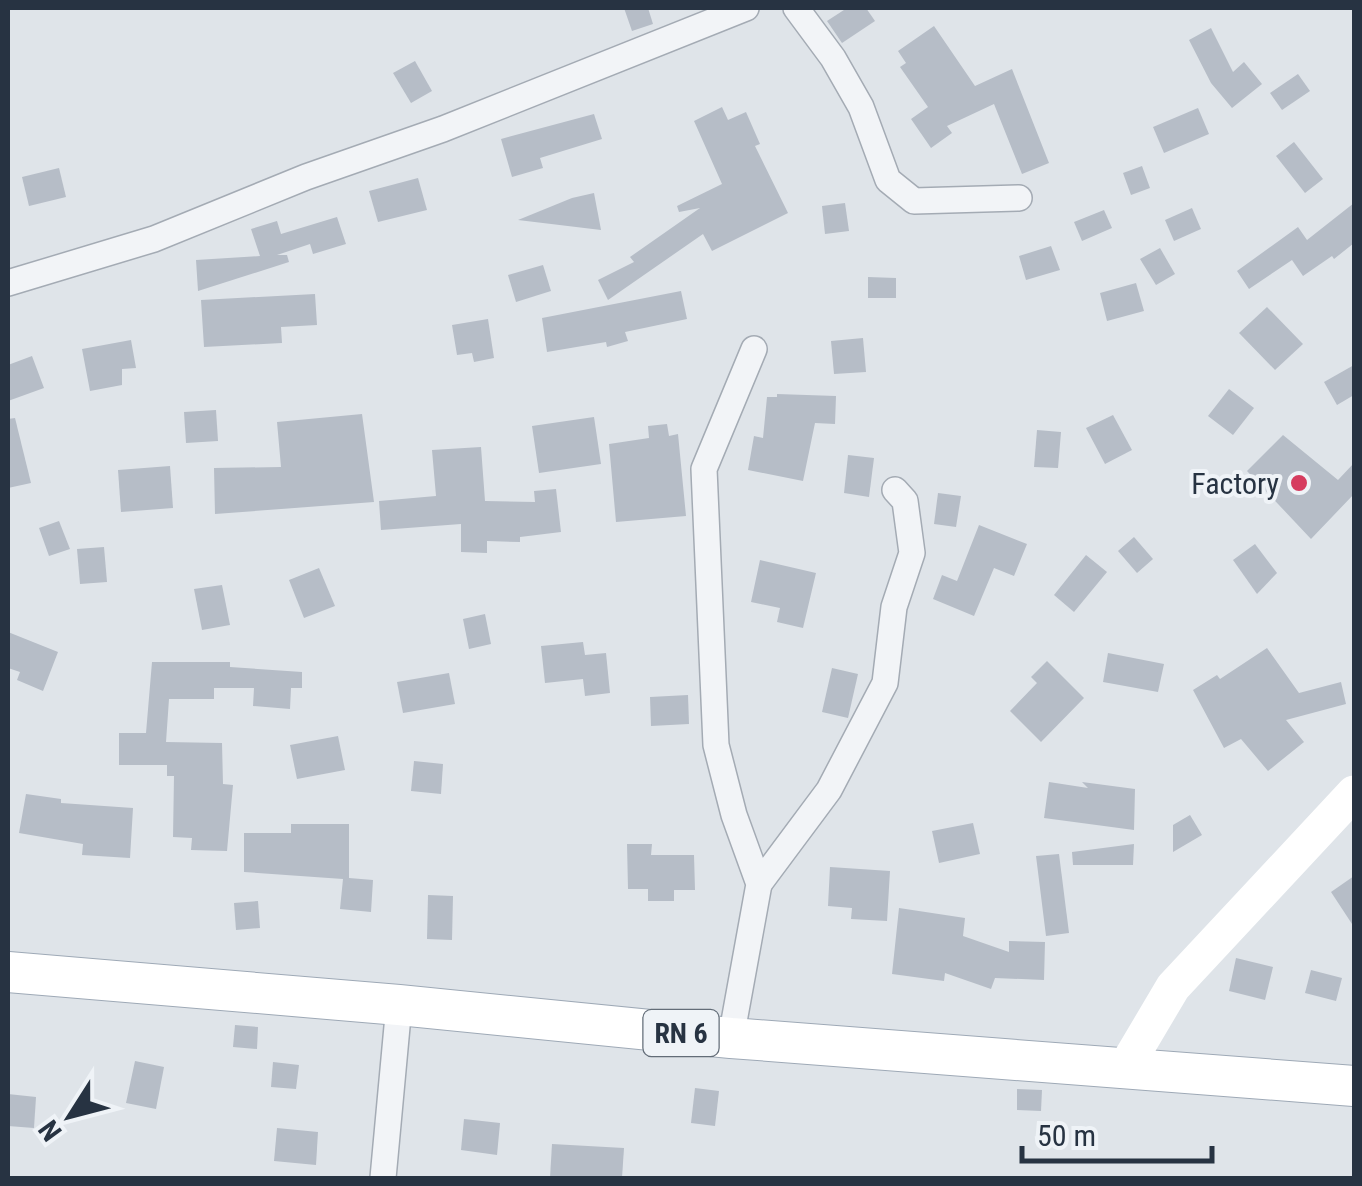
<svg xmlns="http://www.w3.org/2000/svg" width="1362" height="1186" font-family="'Roboto Condensed',sans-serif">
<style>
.building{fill:#b6bdc7}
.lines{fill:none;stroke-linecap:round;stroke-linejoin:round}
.street-casing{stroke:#a4abb4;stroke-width:28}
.primary-casing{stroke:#9ea9b6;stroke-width:42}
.street{stroke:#f2f4f7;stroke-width:25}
.secondary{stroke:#fff;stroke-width:35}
.primary{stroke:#fff;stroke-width:40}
.poi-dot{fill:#d63c5f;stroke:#eff3f7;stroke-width:4}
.labels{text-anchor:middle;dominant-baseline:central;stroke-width:8;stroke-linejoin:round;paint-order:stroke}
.shield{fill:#eff3f7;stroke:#636d78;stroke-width:2.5}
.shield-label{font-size:28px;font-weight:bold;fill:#273342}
.poi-label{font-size:30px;fill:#273342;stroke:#eff3f7;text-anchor:end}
</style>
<rect width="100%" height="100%" fill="#dfe4e9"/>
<g class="building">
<path d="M 624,8 L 648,8 L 653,24 L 632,31 Z"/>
<path d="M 847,8 L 866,8 L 875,21 L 842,43 L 827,21 Z"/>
<path d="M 934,26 L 975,86 L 1012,69 L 1049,163 L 1022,174 L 994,104 L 947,126 L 952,133 L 931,148 L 911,119 L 928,107 L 900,67 L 906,63 L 898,51 Z"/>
<path d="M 1211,28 L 1233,72 L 1244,62 L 1262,84 L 1232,108 L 1211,83 L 1189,40 Z"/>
<path d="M 415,61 L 432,91 L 411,103 L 393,73 Z"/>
<path d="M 1298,74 L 1310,91 L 1282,110 L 1270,93 Z"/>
<path d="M 722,107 L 728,120 L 746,112 L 760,144 L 755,146 L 788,213 L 712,251 L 703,234 L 608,300 L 598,280 L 634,262 L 630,257 L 700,208 L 679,212 L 677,206 L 722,184 L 694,121 Z"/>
<path d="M 1198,108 L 1209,134 L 1164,153 L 1153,127 Z"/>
<path d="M 594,114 L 602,139 L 540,158 L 543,168 L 512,177 L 501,139 Z"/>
<path d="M 1294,142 L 1323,179 L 1305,193 L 1276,156 Z"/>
<path d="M 1142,166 L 1150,188 L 1131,195 L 1123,173 Z"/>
<path d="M 59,168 L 66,197 L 29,206 L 22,177 Z"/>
<path d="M 418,178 L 427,210 L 378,222 L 369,191 Z"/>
<path d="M 594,193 L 601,230 L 518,220 L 572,198 Z"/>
<path d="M 845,203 L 849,231 L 825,234 L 822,206 Z"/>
<path d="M 1354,203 L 1354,243 L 1334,259 L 1332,256 L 1303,276 L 1292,260 L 1249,289 L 1237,271 L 1298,227 L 1307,240 Z"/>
<path d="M 1192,208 L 1201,229 L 1174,241 L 1165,220 Z"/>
<path d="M 1104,210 L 1112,228 L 1082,241 L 1074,222 Z"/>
<path d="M 337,217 L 346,244 L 313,254 L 310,244 L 277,255 L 287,255 L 289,262 L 198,291 L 196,260 L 260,256 L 251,229 L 277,221 L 281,234 Z"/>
<path d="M 1051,246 L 1060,270 L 1026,280 L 1019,256 Z"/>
<path d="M 1160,248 L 1175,274 L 1156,285 L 1140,259 Z"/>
<path d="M 543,265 L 551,291 L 516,302 L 508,275 Z"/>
<path d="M 868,277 L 896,278 L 896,298 L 868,298 Z"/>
<path d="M 1136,283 L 1144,311 L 1107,321 L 1100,293 Z"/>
<path d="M 681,291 L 687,319 L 625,332 L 628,341 L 607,347 L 606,342 L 547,352 L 542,318 Z"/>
<path d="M 315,294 L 317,325 L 281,327 L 282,343 L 204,347 L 201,300 Z"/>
<path d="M 1267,307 L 1303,344 L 1275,370 L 1239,333 Z"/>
<path d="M 488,319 L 494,358 L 474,362 L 472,353 L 457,355 L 452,325 Z"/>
<path d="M 863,338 L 866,372 L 834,374 L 831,341 Z"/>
<path d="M 131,340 L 136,368 L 122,369 L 122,385 L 90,391 L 82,349 Z"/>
<path d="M 32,356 L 44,388 L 8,401 L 8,365 Z"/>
<path d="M 1354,365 L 1354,395 L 1337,405 L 1324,382 Z"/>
<path d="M 1229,389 L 1254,408 L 1233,435 L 1208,416 Z"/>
<path d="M 777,394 L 836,396 L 835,424 L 815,423 L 803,481 L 748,470 L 754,436 L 763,438 L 767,397 L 777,397 Z"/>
<path d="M 216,410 L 218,441 L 186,443 L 184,412 Z"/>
<path d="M 362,414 L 374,502 L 215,514 L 214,468 L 281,467 L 277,422 Z"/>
<path d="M 1113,415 L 1132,450 L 1105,464 L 1086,428 Z"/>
<path d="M 594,417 L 601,464 L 539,473 L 532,426 Z"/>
<path d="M 15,418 L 31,483 L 8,488 L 8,419 Z"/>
<path d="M 667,424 L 669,436 L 678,434 L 686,516 L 616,522 L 609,444 L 649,438 L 648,426 Z"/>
<path d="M 1037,430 L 1061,432 L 1058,468 L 1034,467 Z"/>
<path d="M 1283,435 L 1338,480 L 1354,463 L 1354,494 L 1311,539 L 1247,471 Z"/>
<path d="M 481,447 L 485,501 L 535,502 L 534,491 L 556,489 L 561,532 L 520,537 L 520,542 L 487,541 L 487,553 L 461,552 L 461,524 L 381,530 L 379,501 L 436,496 L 432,450 Z"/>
<path d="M 848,455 L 874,458 L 869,497 L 844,493 Z"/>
<path d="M 170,466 L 173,508 L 121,512 L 118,470 Z"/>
<path d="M 938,493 L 961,496 L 956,527 L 934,524 Z"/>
<path d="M 59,521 L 70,549 L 49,556 L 39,528 Z"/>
<path d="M 979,525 L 1027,544 L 1014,576 L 994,568 L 974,616 L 933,599 L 942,575 L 957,581 Z"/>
<path d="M 1134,537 L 1153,559 L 1137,573 L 1118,551 Z"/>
<path d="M 1255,544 L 1277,573 L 1257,594 L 1233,560 Z"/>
<path d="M 104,547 L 107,582 L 80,584 L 77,549 Z"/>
<path d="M 1086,555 L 1107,572 L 1074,612 L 1054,595 Z"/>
<path d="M 760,560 L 816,573 L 803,628 L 777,622 L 780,608 L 751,602 Z"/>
<path d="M 319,568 L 335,606 L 304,618 L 289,580 Z"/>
<path d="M 222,585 L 230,625 L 202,630 L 194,589 Z"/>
<path d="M 485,614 L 491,644 L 469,649 L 463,619 Z"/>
<path d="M 8,632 L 58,652 L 43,691 L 17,680 L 20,672 L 8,668 Z"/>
<path d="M 583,642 L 585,655 L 606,653 L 610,693 L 585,696 L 583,679 L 545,683 L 541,646 Z"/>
<path d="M 1267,648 L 1299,693 L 1341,682 L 1346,704 L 1286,720 L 1304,742 L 1268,771 L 1241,739 L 1224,748 L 1193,690 L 1217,675 L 1220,679 Z"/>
<path d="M 1108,653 L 1164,664 L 1158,692 L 1103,682 Z"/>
<path d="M 1047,661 L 1084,698 L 1041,742 L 1010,711 L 1037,683 L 1031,677 Z"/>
<path d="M 152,662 L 230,662 L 230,667 L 302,672 L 302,688 L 291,688 L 290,709 L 253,706 L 254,688 L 214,688 L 214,699 L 169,699 L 166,742 L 222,743 L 223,784 L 233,785 L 227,851 L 191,850 L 192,838 L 173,837 L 174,776 L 167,776 L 167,765 L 119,765 L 119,733 L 146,733 Z"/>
<path d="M 832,668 L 858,674 L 848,718 L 822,712 Z"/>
<path d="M 449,673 L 455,704 L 403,713 L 397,682 Z"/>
<path d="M 688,695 L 689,724 L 651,726 L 650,697 Z"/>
<path d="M 338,736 L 345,770 L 297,779 L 290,745 Z"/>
<path d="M 414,761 L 443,764 L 441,794 L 411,791 Z"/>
<path d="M 1049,782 L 1088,788 L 1082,782 L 1135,789 L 1134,830 L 1044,818 Z"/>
<path d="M 26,794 L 61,799 L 61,803 L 133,808 L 130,858 L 82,855 L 83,844 L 19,833 Z"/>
<path d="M 1190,815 L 1202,835 L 1173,852 L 1173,825 Z"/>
<path d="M 973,823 L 980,854 L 939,863 L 932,831 Z"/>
<path d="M 291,824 L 349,824 L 349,878 L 373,880 L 371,912 L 340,909 L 343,879 L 244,872 L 244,833 L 291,833 Z"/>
<path d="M 627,844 L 652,844 L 651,855 L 694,855 L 695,890 L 674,890 L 674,901 L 648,901 L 648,889 L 628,889 Z"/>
<path d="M 1134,844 L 1133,865 L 1073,865 L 1072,852 Z"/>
<path d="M 1059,854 L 1069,933 L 1046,936 L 1036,856 Z"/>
<path d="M 830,867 L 890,871 L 887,921 L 851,919 L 852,908 L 828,906 Z"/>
<path d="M 1354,876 L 1354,927 L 1331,892 Z"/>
<path d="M 428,895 L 453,896 L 452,940 L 427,939 Z"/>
<path d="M 258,901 L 260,928 L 236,930 L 234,903 Z"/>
<path d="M 899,908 L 965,918 L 963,936 L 1009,952 L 1009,941 L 1045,942 L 1044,980 L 995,978 L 991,989 L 945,973 L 944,981 L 892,974 Z"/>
<path d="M 1236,958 L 1273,967 L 1265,1000 L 1229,991 Z"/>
<path d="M 1311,970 L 1342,978 L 1336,1001 L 1305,993 Z"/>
<path d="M 235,1025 L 258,1027 L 257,1049 L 233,1047 Z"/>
<path d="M 135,1061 L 164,1067 L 156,1109 L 126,1103 Z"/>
<path d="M 273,1062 L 299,1065 L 296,1089 L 271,1087 Z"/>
<path d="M 695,1088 L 719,1091 L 715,1126 L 691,1123 Z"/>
<path d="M 1017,1089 L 1042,1090 L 1041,1111 L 1017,1110 Z"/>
<path d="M 8,1094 L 36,1097 L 34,1128 L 8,1126 Z"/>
<path d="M 464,1119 L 500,1123 L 497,1155 L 461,1150 Z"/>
<path d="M 277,1128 L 318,1132 L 316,1165 L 274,1161 Z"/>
<path d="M 552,1144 L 624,1148 L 622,1178 L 550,1178 Z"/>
</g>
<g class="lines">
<defs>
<g id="street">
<path d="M 796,8 L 833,58 L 861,107 L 888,180 L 914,201 L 1019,198"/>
<path d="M 8,283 L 154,239 L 306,177 L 443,129 L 746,8"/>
<path d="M 759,884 L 829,790 L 885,683 L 894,607 L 912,553 L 905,501 L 895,490"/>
<path d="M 731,1038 L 759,884 L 734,815 L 716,745 L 704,469 L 754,349"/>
<path d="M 383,1178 L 399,1005"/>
</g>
<path id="primary" d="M 8,972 L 399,1005 L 731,1038 L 1354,1086"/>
</defs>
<use href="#street" class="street-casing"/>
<use href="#primary" class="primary-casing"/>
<use href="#street" class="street"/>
<path class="secondary" d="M 1125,1068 L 1173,987 L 1354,793"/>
<use href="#primary" class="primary"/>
</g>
<circle class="poi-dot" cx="1299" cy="483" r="10"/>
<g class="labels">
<rect class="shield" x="643.5" y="1010" width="75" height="46" rx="8"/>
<g class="shield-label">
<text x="681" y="1033">RN 6</text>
</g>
<g class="poi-label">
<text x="1279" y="483">Factory</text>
</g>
</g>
<rect width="1362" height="1186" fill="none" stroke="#273342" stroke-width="20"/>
<g transform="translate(70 1116) rotate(234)" stroke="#eff3f7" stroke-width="8" paint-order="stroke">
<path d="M0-8L18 38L0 25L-18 38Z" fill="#273342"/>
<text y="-15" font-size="28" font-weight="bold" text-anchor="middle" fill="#273342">N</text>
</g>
<path d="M1022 1146v15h190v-15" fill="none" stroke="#273342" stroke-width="5"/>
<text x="1037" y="1146" font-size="30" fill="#273342" stroke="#eff3f7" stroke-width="8" paint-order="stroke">50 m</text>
</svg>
